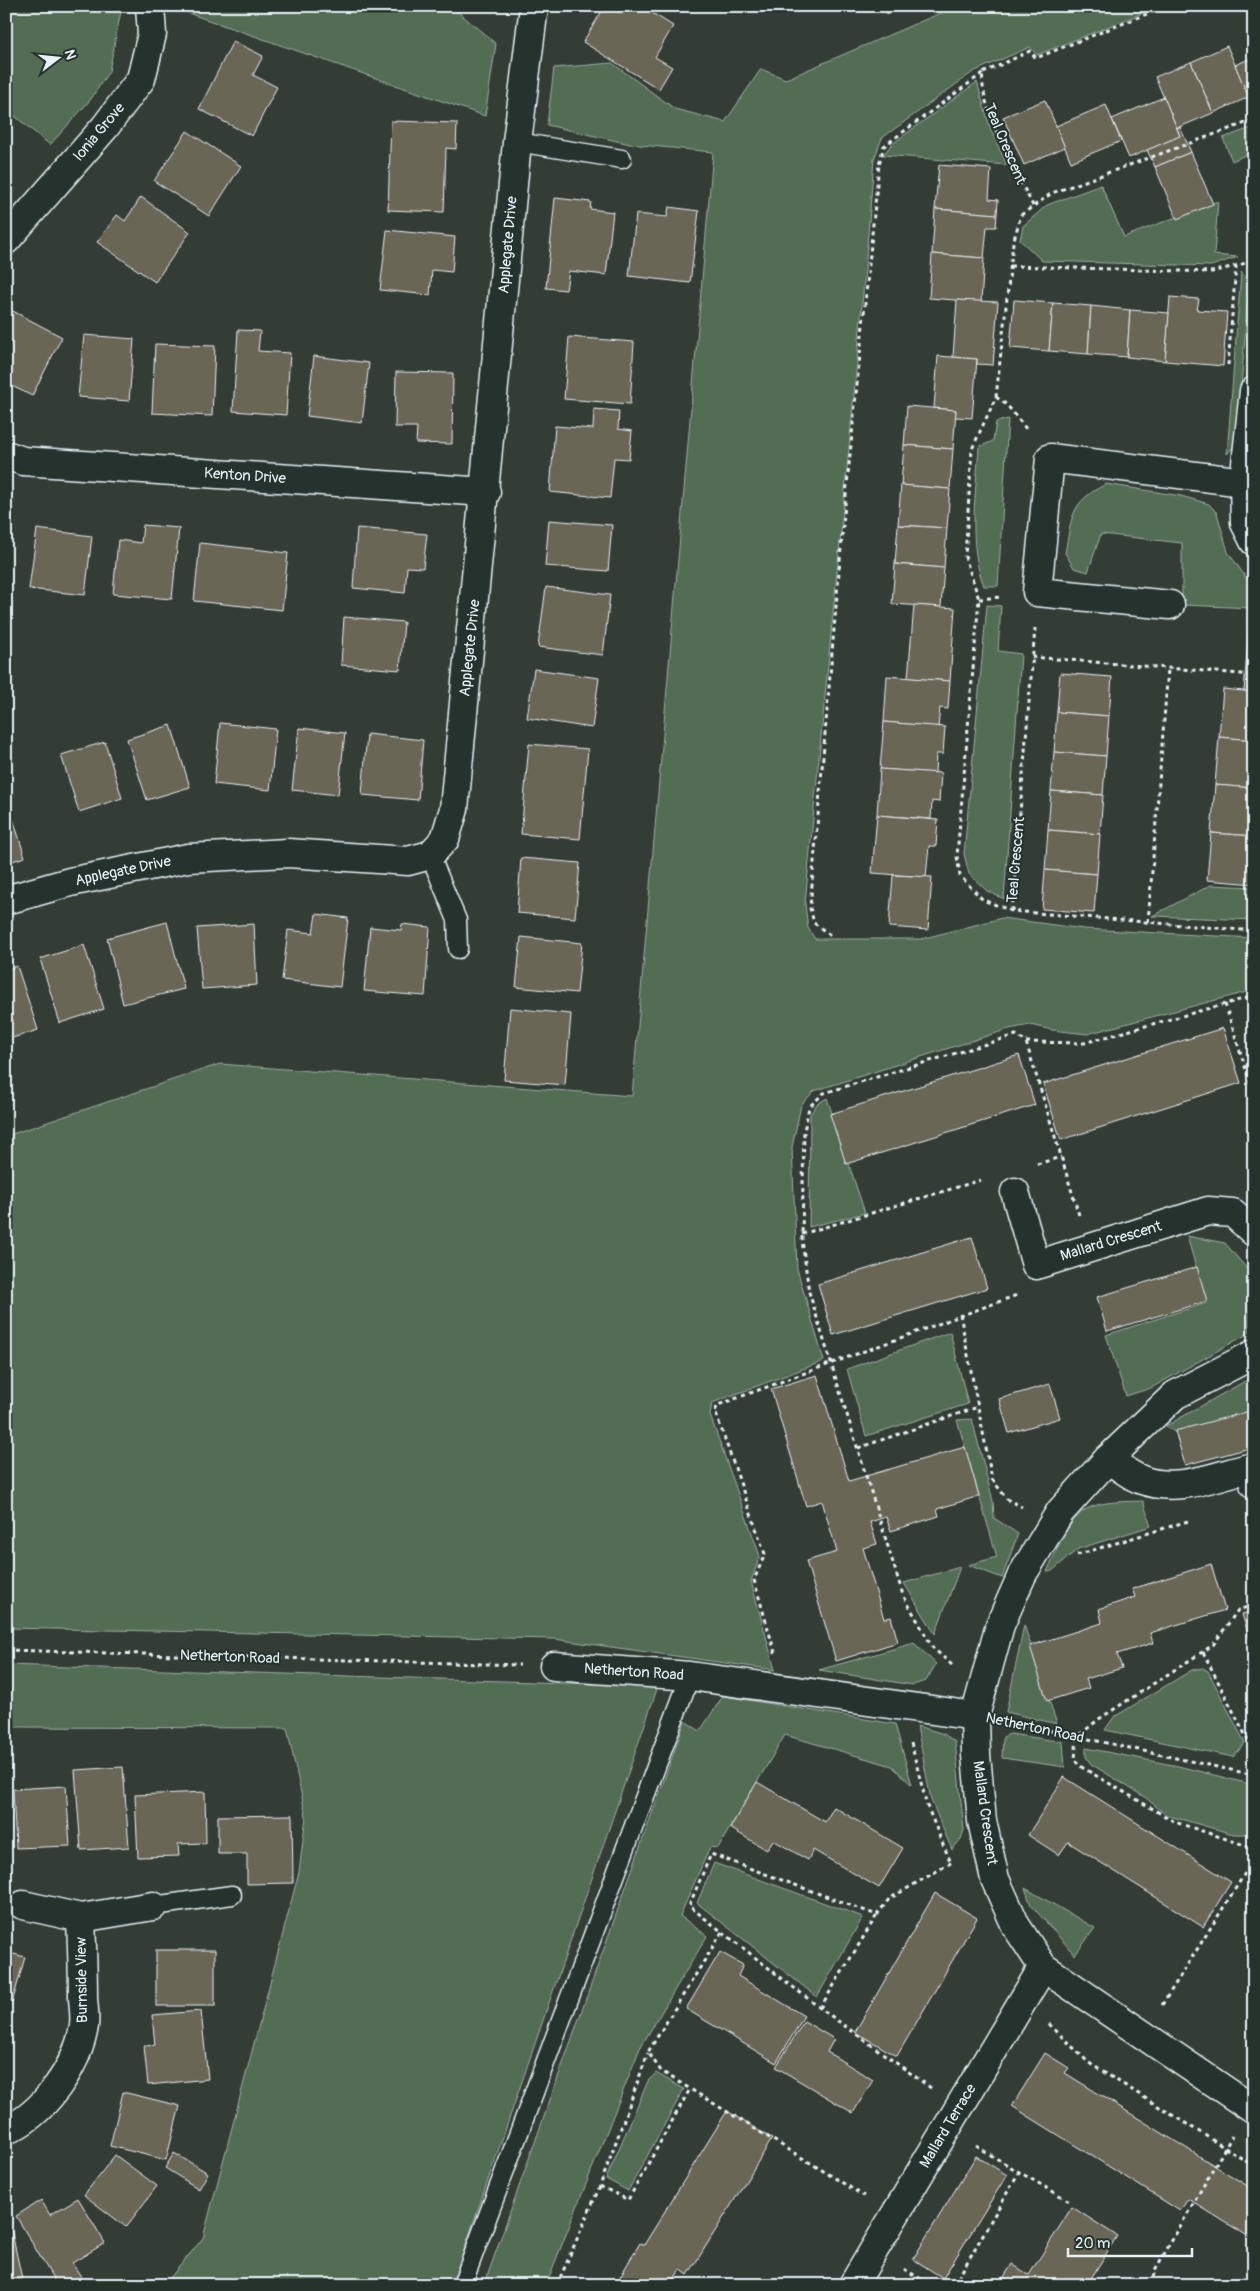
<svg xmlns="http://www.w3.org/2000/svg" width="1260" height="2291" font-family="Pangolin,sans-serif">
<style>
.green{fill:#526d55;stroke:#9dafa6}
.building{fill:#6b6654;stroke:#e8f1f8}
.lines{fill:none;stroke-linecap:round;stroke-linejoin:round}
.lane-casing{stroke:#e8f1f8;stroke-width:21}
.street-casing{stroke:#e8f1f8;stroke-width:31}
.path{stroke:#e8f1f8;stroke-width:3;stroke-dasharray:4 4;stroke-linecap:butt}
.lane{stroke:#26332d;stroke-width:18}
.street{stroke:#26332d;stroke-width:28}
.labels{text-anchor:middle;dominant-baseline:central;stroke-width:4;stroke-linejoin:round;paint-order:stroke}
.street-label{font-size:15px;fill:#e8f1f8;stroke:#26332d}
</style>
<rect width="100%" height="100%" fill="#343d35"/>
<filter id="ink" filterUnits="userSpaceOnUse"><feTurbulence type="fractalNoise" baseFrequency=".02" numOctaves="2"/><feDisplacementMap in="SourceGraphic" scale="10" xChannelSelector="R" yChannelSelector="G"/><feConvolveMatrix kernelMatrix="1 2 1 2 8 2 1 2 1" color-interpolation-filters="sRGB"/></filter>
<g filter="url(#ink)">
<g class="green">
<path d="M 6,6 L 122,6 L 109,71 L 91,99 L 50,145 L 6,109 Z"/>
<path d="M 185,6 L 451,6 L 496,44 L 485,116 L 185,12 Z"/>
<path d="M 957,6 L 1160,6 L 1037,55 L 1030,47 L 973,72 L 882,138 L 874,159 C 855,408 828,656 805,904 L 808,928 L 815,939 L 921,939 L 1002,918 L 1084,929 L 1254,938 L 1254,990 L 1087,1034 L 1052,1030 L 1030,1025 L 1009,1029 L 814,1091 L 801,1105 L 792,1147 L 797,1269 L 824,1361 L 712,1403 L 710,1415 L 760,1556 L 751,1581 L 775,1670 L 554,1639 L 6,1628 L 6,1136 L 220,1064 L 632,1096 L 713,152 L 630,144 L 547,125 L 554,68 L 612,63 L 675,109 L 725,122 L 761,69 L 786,79 Z"/>
<path d="M 977,82 L 991,131 L 1007,165 L 883,155 L 892,144 Z"/>
<path d="M 1254,127 L 1254,151 L 1232,161 L 1223,138 Z"/>
<path d="M 1101,185 L 1124,237 L 1218,201 L 1214,255 L 1238,257 L 1211,266 L 1042,261 L 1020,240 L 1023,226 L 1047,205 Z"/>
<path d="M 1241,272 L 1249,281 L 1237,443 L 1227,454 Z"/>
<path d="M 1008,419 L 998,586 L 984,586 C 967,544 976,492 979,447 L 993,441 L 996,422 Z"/>
<path d="M 1106,484 L 1181,496 L 1209,504 L 1217,513 L 1228,552 L 1254,589 L 1254,608 L 1182,605 L 1182,543 L 1101,534 L 1088,572 L 1074,568 L 1065,553 C 1072,517 1070,502 1106,484 Z"/>
<path d="M 987,605 L 1001,606 L 998,651 L 1021,654 L 1004,899 L 987,891 L 969,874 L 964,854 Z"/>
<path d="M 1211,885 L 1254,887 L 1254,920 L 1152,916 Z"/>
<path d="M 827,1098 L 865,1213 L 809,1227 L 810,1114 L 817,1104 Z"/>
<path d="M 1187,1236 L 1225,1243 L 1248,1270 L 1251,1293 L 1249,1333 L 1151,1388 L 1126,1396 L 1106,1335 L 1206,1303 Z"/>
<path d="M 950,1332 L 968,1404 L 866,1436 L 847,1369 Z"/>
<path d="M 1254,1376 L 1254,1414 L 1177,1434 L 1166,1426 Z"/>
<path d="M 972,1419 L 993,1501 L 994,1518 L 1018,1534 L 1002,1578 L 968,1565 L 997,1557 L 957,1420 Z"/>
<path d="M 1143,1501 L 1151,1526 L 1078,1549 L 1052,1571 L 1047,1572 C 1055,1554 1066,1524 1082,1512 C 1098,1500 1125,1502 1143,1501 Z"/>
<path d="M 960,1567 L 935,1634 L 904,1583 Z"/>
<path d="M 1024,1625 L 1057,1724 L 1006,1712 Z"/>
<path d="M 914,1643 L 936,1664 L 926,1681 L 913,1685 L 819,1670 Z"/>
<path d="M 6,1665 L 658,1686 L 452,2285 L 164,2285 L 203,2238 L 299,1872 L 306,1816 L 287,1728 L 6,1727 Z"/>
<path d="M 1203,1668 L 1208,1671 L 1245,1743 L 1233,1757 L 1105,1730 L 1114,1717 L 1192,1670 Z"/>
<path d="M 723,1696 L 895,1724 L 912,1785 L 892,1766 L 785,1735 L 718,1848 L 710,1847 L 680,1916 L 707,1936 L 640,2048 L 546,2285 L 484,2285 L 685,1721 L 700,1731 Z"/>
<path d="M 917,1726 L 944,1734 L 955,1742 L 964,1830 L 961,1839 L 952,1850 L 931,1800 Z"/>
<path d="M 1010,1734 L 1063,1742 L 1065,1767 L 1002,1758 L 1003,1737 Z"/>
<path d="M 1086,1748 L 1178,1766 L 1254,1785 L 1252,1834 L 1233,1834 L 1166,1815 L 1146,1798 L 1091,1764 L 1086,1757 Z"/>
<path d="M 714,1863 L 863,1917 L 817,1997 L 697,1903 Z"/>
<path d="M 1025,1888 L 1095,1928 L 1075,1955 L 1031,1905 Z"/>
<path d="M 656,2073 L 684,2089 L 628,2191 L 606,2179 L 648,2081 Z"/>
</g>
<g class="building">
<path d="M 605,6 L 641,6 L 673,26 L 655,57 L 672,67 L 659,89 L 583,42 Z"/>
<path d="M 875,6 L 893,6 L 888,14 Z"/>
<path d="M 233,41 L 263,56 L 253,75 L 277,87 L 252,136 L 199,109 Z"/>
<path d="M 1227,46 L 1249,97 L 1213,113 L 1191,62 Z"/>
<path d="M 1254,57 L 1254,102 L 1251,103 L 1235,65 Z"/>
<path d="M 1191,62 L 1213,113 L 1177,128 L 1155,77 Z"/>
<path d="M 1164,97 L 1180,136 L 1129,158 L 1112,119 Z"/>
<path d="M 1045,100 L 1065,147 L 1024,165 L 1003,117 Z"/>
<path d="M 1106,105 L 1121,141 L 1071,162 L 1056,126 Z"/>
<path d="M 391,121 L 457,123 L 456,149 L 446,148 L 444,212 L 388,210 Z"/>
<path d="M 1180,127 L 1191,152 L 1155,167 L 1147,150 L 1180,136 L 1177,128 Z"/>
<path d="M 187,131 L 241,166 L 209,216 L 154,181 Z"/>
<path d="M 1191,152 L 1213,204 L 1177,219 L 1155,167 Z"/>
<path d="M 939,165 L 991,169 L 989,199 L 998,200 L 997,214 L 935,209 Z"/>
<path d="M 141,197 L 190,232 L 155,282 L 97,242 L 117,215 L 125,221 Z"/>
<path d="M 555,198 L 591,202 L 590,209 L 613,212 L 606,275 L 569,271 L 566,290 L 546,288 Z"/>
<path d="M 669,207 L 699,211 L 690,283 L 629,276 L 636,214 L 667,217 Z"/>
<path d="M 935,209 L 997,214 L 996,227 L 987,227 L 984,258 L 932,254 Z"/>
<path d="M 387,230 L 455,237 L 452,272 L 432,270 L 430,295 L 380,290 Z"/>
<path d="M 932,254 L 984,258 L 981,302 L 929,298 Z"/>
<path d="M 1170,297 L 1199,299 L 1197,310 L 1227,312 L 1223,366 L 1165,361 Z"/>
<path d="M 957,300 L 998,302 L 993,365 L 977,364 L 977,359 L 953,357 Z"/>
<path d="M 1014,300 L 1053,303 L 1049,351 L 1010,348 Z"/>
<path d="M 1053,303 L 1091,306 L 1088,354 L 1049,351 Z"/>
<path d="M 1091,306 L 1130,310 L 1127,357 L 1088,354 Z"/>
<path d="M 9,309 L 62,337 L 32,396 L 6,383 L 6,316 Z"/>
<path d="M 1130,310 L 1169,313 L 1165,361 L 1127,357 Z"/>
<path d="M 238,330 L 260,331 L 258,351 L 290,353 L 286,415 L 233,411 Z"/>
<path d="M 84,335 L 134,339 L 129,401 L 78,397 Z"/>
<path d="M 569,337 L 634,342 L 630,404 L 564,399 Z"/>
<path d="M 155,344 L 215,346 L 212,416 L 152,413 Z"/>
<path d="M 314,356 L 369,363 L 362,423 L 307,416 Z"/>
<path d="M 938,356 L 977,359 L 972,418 L 955,417 L 956,410 L 934,408 Z"/>
<path d="M 396,372 L 453,373 L 452,444 L 416,443 L 417,427 L 395,427 Z"/>
<path d="M 907,406 L 956,410 L 953,449 L 904,445 Z"/>
<path d="M 594,409 L 619,411 L 618,429 L 632,431 L 629,459 L 614,458 L 610,498 L 550,492 L 555,426 L 593,429 Z"/>
<path d="M 904,445 L 953,449 L 950,489 L 901,485 Z"/>
<path d="M 901,485 L 950,489 L 947,528 L 898,525 Z"/>
<path d="M 549,520 L 612,525 L 608,571 L 545,566 Z"/>
<path d="M 143,525 L 179,528 L 172,599 L 113,594 L 118,540 L 141,543 Z"/>
<path d="M 898,525 L 947,528 L 944,568 L 895,564 Z"/>
<path d="M 357,528 L 427,534 L 423,568 L 407,567 L 405,593 L 353,588 Z"/>
<path d="M 37,529 L 92,536 L 85,595 L 29,589 Z"/>
<path d="M 200,543 L 288,553 L 282,610 L 194,601 Z"/>
<path d="M 895,564 L 944,568 L 941,607 L 892,604 Z"/>
<path d="M 546,587 L 610,595 L 603,655 L 538,647 Z"/>
<path d="M 914,605 L 955,608 L 950,681 L 908,678 Z"/>
<path d="M 1250,613 L 1254,613 L 1254,692 L 1244,691 Z"/>
<path d="M 344,617 L 404,622 L 400,670 L 341,665 Z"/>
<path d="M 534,669 L 599,678 L 592,728 L 527,718 Z"/>
<path d="M 1060,673 L 1112,677 L 1109,716 L 1057,712 Z"/>
<path d="M 887,676 L 950,681 L 948,709 L 940,708 L 938,727 L 884,722 Z"/>
<path d="M 1223,689 L 1254,692 L 1254,740 L 1219,737 Z"/>
<path d="M 1057,712 L 1109,716 L 1106,756 L 1054,752 Z"/>
<path d="M 884,722 L 945,727 L 943,754 L 936,754 L 935,773 L 880,769 Z"/>
<path d="M 220,723 L 276,729 L 270,790 L 214,784 Z"/>
<path d="M 171,725 L 190,787 L 147,800 L 127,739 Z"/>
<path d="M 299,728 L 345,733 L 338,795 L 292,790 Z"/>
<path d="M 367,734 L 423,740 L 418,800 L 362,795 Z"/>
<path d="M 1219,737 L 1254,740 L 1254,788 L 1215,785 Z"/>
<path d="M 105,742 L 122,798 L 79,812 L 61,755 Z"/>
<path d="M 529,744 L 588,749 L 580,839 L 521,834 Z"/>
<path d="M 1054,752 L 1106,756 L 1103,795 L 1051,791 Z"/>
<path d="M 880,769 L 941,773 L 939,802 L 932,801 L 931,819 L 877,815 Z"/>
<path d="M 1215,785 L 1254,788 L 1254,836 L 1211,833 Z"/>
<path d="M 1051,791 L 1103,795 L 1100,834 L 1048,830 Z"/>
<path d="M 6,806 L 9,806 L 25,857 L 6,863 Z"/>
<path d="M 877,815 L 938,820 L 936,846 L 929,846 L 926,877 L 872,873 Z"/>
<path d="M 1048,830 L 1100,834 L 1097,874 L 1045,870 Z"/>
<path d="M 1211,833 L 1254,836 L 1254,884 L 1207,880 Z"/>
<path d="M 521,858 L 580,863 L 575,918 L 517,913 Z"/>
<path d="M 1045,870 L 1097,874 L 1094,913 L 1042,909 Z"/>
<path d="M 893,875 L 932,877 L 928,930 L 889,927 Z"/>
<path d="M 316,914 L 348,918 L 340,987 L 282,980 L 288,930 L 313,933 Z"/>
<path d="M 167,922 L 184,989 L 123,1004 L 107,938 Z"/>
<path d="M 254,924 L 257,985 L 202,989 L 197,928 Z"/>
<path d="M 402,924 L 430,927 L 425,996 L 364,991 L 370,927 L 401,930 Z"/>
<path d="M 521,937 L 582,943 L 577,993 L 516,987 Z"/>
<path d="M 84,945 L 104,1009 L 60,1023 L 40,959 Z"/>
<path d="M 17,966 L 38,1030 L 6,1040 L 6,970 Z"/>
<path d="M 510,1008 L 571,1014 L 565,1085 L 504,1080 Z"/>
<path d="M 1223,1028 L 1241,1083 L 1061,1140 L 1043,1084 Z"/>
<path d="M 1019,1055 L 1035,1105 L 846,1164 L 830,1114 Z"/>
<path d="M 972,1237 L 987,1288 L 833,1335 L 818,1284 Z"/>
<path d="M 1197,1267 L 1207,1301 L 1107,1331 L 1097,1297 Z"/>
<path d="M 817,1375 L 849,1481 L 965,1447 L 979,1496 L 937,1509 L 939,1516 L 891,1531 L 886,1517 L 870,1522 L 877,1544 L 863,1548 L 884,1619 L 891,1617 L 898,1642 L 836,1661 L 806,1561 L 837,1552 L 822,1501 L 806,1506 L 771,1389 Z"/>
<path d="M 1050,1384 L 1060,1418 L 1009,1433 L 999,1399 Z"/>
<path d="M 1254,1410 L 1254,1447 L 1185,1465 L 1175,1431 Z"/>
<path d="M 1211,1564 L 1225,1610 L 1150,1633 L 1153,1643 L 1117,1654 L 1122,1668 L 1086,1679 L 1089,1688 L 1047,1701 L 1030,1646 L 1102,1623 L 1099,1609 L 1135,1597 L 1132,1589 Z"/>
<path d="M 1254,1611 L 1254,1653 L 1242,1614 Z"/>
<path d="M 123,1767 L 129,1847 L 81,1850 L 75,1770 Z"/>
<path d="M 1064,1777 L 1231,1882 L 1203,1927 L 1068,1842 L 1059,1855 L 1028,1835 Z"/>
<path d="M 757,1782 L 825,1822 L 834,1807 L 903,1848 L 879,1888 L 813,1850 L 808,1860 L 773,1840 L 767,1850 L 730,1828 Z"/>
<path d="M 66,1786 L 70,1846 L 16,1848 L 13,1789 Z"/>
<path d="M 205,1792 L 206,1843 L 178,1844 L 179,1856 L 138,1857 L 135,1795 Z"/>
<path d="M 292,1815 L 293,1883 L 247,1884 L 247,1854 L 218,1854 L 218,1816 Z"/>
<path d="M 935,1893 L 977,1918 L 897,2056 L 855,2032 Z"/>
<rect x="156" y="1950" width="59" height="56"/>
<path d="M 6,1952 L 25,1957 L 10,2010 L 6,2009 Z"/>
<path d="M 720,1952 L 743,1965 L 738,1976 L 804,2016 L 776,2063 L 686,2009 Z"/>
<path d="M 201,2011 L 208,2079 L 148,2085 L 144,2046 L 155,2045 L 152,2015 Z"/>
<path d="M 804,2021 L 834,2039 L 827,2052 L 873,2080 L 853,2113 L 776,2067 Z"/>
<path d="M 6,2026 L 12,2029 L 6,2041 Z"/>
<path d="M 1045,2053 L 1069,2068 L 1065,2073 L 1254,2190 L 1254,2240 L 1188,2199 L 1180,2211 L 1012,2106 Z"/>
<path d="M 123,2092 L 180,2106 L 166,2160 L 110,2146 Z"/>
<path d="M 727,2111 L 772,2139 L 688,2275 L 680,2269 L 671,2285 L 615,2285 L 640,2243 L 644,2245 Z"/>
<path d="M 174,2153 L 208,2173 L 199,2189 L 165,2168 Z"/>
<path d="M 115,2155 L 157,2186 L 126,2227 L 84,2195 Z"/>
<path d="M 976,2156 L 1007,2175 L 943,2278 L 913,2259 Z"/>
<path d="M 78,2198 L 105,2243 L 72,2263 L 86,2284 L 57,2285 L 16,2216 L 41,2200 L 50,2215 Z"/>
<path d="M 1072,2207 L 1117,2236 L 1087,2285 L 999,2285 L 1012,2264 L 1029,2275 Z"/>
<path d="M 10,2224 L 22,2279 L 6,2282 L 6,2225 Z"/>
</g>
<g class="lines">
<defs>
<g id="lane">
<path d="M 517,142 L 622,159"/>
<path d="M 430,855 L 457,920 L 458,949"/>
<path d="M 153,1906 L 232,1895"/>
<path d="M 462,2285 L 690,1676"/>
</g>
<g id="street">
<path d="M 6,240 L 105,127 L 141,79 L 152,34 L 150,6"/>
<path d="M 1254,391 L 1244,482 L 1245,523 L 1254,541"/>
<path d="M 6,455 L 23,461 L 486,492"/>
<path d="M 1170,605 L 1037,592 L 1050,458 L 1244,482"/>
<path d="M 6,900 L 70,882 L 188,858 L 288,853 L 408,861 L 430,855 L 445,839 L 454,809 L 517,142 L 534,6"/>
<path d="M 1015,1192 L 1036,1265 L 1208,1211 L 1233,1213 L 1254,1232"/>
<path d="M 1254,1354 L 1175,1395 L 1108,1459 L 1060,1512 L 1022,1575 L 1000,1625 L 975,1716 L 976,1755 L 982,1821 L 995,1879 L 1016,1926 L 1043,1967 L 1254,2110"/>
<path d="M 1108,1459 C 1119,1466 1130,1476 1142,1480 C 1177,1493 1215,1476 1249,1468 L 1254,1484"/>
<path d="M 554,1666 L 690,1676 L 975,1716"/>
<path d="M 81,1918 L 153,1906"/>
<path d="M 6,2130 C 43,2115 78,2066 84,2026 C 85,2018 84,2008 83,1999 C 83,1972 82,1945 81,1918 L 23,1905"/>
<path d="M 853,2285 L 1043,1967"/>
</g>
</defs>
<use href="#lane" class="lane-casing"/>
<use href="#street" class="street-casing"/>
<g class="path">
<path d="M 1033,206 C 1018,175 978,106 983,73 L 1030,51 L 1036,58 L 1167,6"/>
<path d="M 1010,266 L 1212,272 L 1254,261"/>
<path d="M 1228,365 L 1236,266"/>
<path d="M 996,397 L 1007,405 L 1027,430"/>
<path d="M 979,599 L 1002,597"/>
<path d="M 1035,628 L 1012,911 L 1254,931"/>
<path d="M 1032,657 L 1254,675"/>
<path d="M 1012,911 L 983,900 L 960,876 L 957,856 L 979,599 L 965,557 L 972,449 L 996,397 L 1013,243 L 1021,215 L 1052,193 L 1254,120"/>
<path d="M 1148,922 L 1168,669"/>
<path d="M 830,935 L 814,923 L 810,908 L 843,525 L 879,164 L 884,146 L 983,73"/>
<path d="M 1225,1004 L 1254,1095"/>
<path d="M 1026,1042 L 1084,1043 L 1254,996"/>
<path d="M 1037,1164 L 1061,1157"/>
<path d="M 802,1234 L 981,1180"/>
<path d="M 960,1314 L 992,1479 L 1007,1499 L 1022,1507"/>
<path d="M 858,1448 L 978,1407"/>
<path d="M 1077,1555 L 1188,1521"/>
<path d="M 1254,1605 L 1238,1610 L 1213,1645 L 1099,1719 L 1077,1737 L 1075,1759 L 1078,1765 L 1175,1822 L 1254,1848"/>
<path d="M 6,1650 L 520,1665"/>
<path d="M 1203,1652 L 1254,1752"/>
<path d="M 775,1653 L 754,1580 L 765,1554 L 715,1411 L 718,1405 L 1017,1295"/>
<path d="M 952,1665 L 933,1648 L 903,1595 L 809,1292 L 802,1240 L 804,1131 L 809,1107 L 824,1093 L 1016,1035 L 1026,1042 L 1079,1215"/>
<path d="M 1010,1722 L 1254,1775"/>
<path d="M 911,1743 L 927,1806 L 951,1863"/>
<path d="M 722,1932 L 648,2052 L 661,2071 L 864,2196"/>
<path d="M 1162,2005 L 1254,1859"/>
<path d="M 820,2008 L 877,1915"/>
<path d="M 1049,2024 L 1089,2063 L 1254,2166"/>
<path d="M 931,2088 L 820,2008 L 689,1906 L 711,1854 L 877,1915 L 889,1899 L 954,1861"/>
<path d="M 976,2146 L 1019,2172"/>
<path d="M 600,2186 L 628,2200 L 690,2089"/>
<path d="M 904,2269 L 931,2285"/>
<path d="M 557,2285 L 600,2186 L 648,2053"/>
<path d="M 954,2285 L 1019,2172 L 1071,2202"/>
<path d="M 1151,2285 L 1155,2270 L 1232,2136"/>
</g>
<use href="#lane" class="lane"/>
<use href="#street" class="street"/>
</g>
</g>
<g class="labels">
<g class="street-label">
<text transform="translate(99 132) rotate(-50)">Ionia Grove</text>
<text transform="translate(1005 144) rotate(67)">Teal Crescent</text>
<text transform="translate(508 245) rotate(-85)">Applegate Drive</text>
<text transform="translate(245 476) rotate(4)">Kenton Drive</text>
<text transform="translate(470 648) rotate(-84)">Applegate Drive</text>
<text transform="translate(1016 860) rotate(-85)">Teal Crescent</text>
<text transform="translate(123 871) rotate(-12)">Applegate Drive</text>
<text transform="translate(1111 1241) rotate(-17)">Mallard Crescent</text>
<text transform="translate(230 1657) rotate(2)">Netherton Road</text>
<text transform="translate(634 1672) rotate(4)">Netherton Road</text>
<text transform="translate(1035 1728) rotate(12)">Netherton Road</text>
<text transform="translate(985 1813) rotate(82)">Mallard Crescent</text>
<text transform="translate(82 1980) rotate(-91)">Burnside View</text>
<text transform="translate(948 2126) rotate(-59)">Mallard Terrace</text>
</g>
</g>
<rect width="1260" height="2291" fill="none" stroke="#26332d" stroke-width="25"/>
<rect x="12" y="12" width="1235" height="2266" fill="none" stroke="#e8f1f8" stroke-width="2" filter="url(#ink)"/>
<g transform="translate(58 58) rotate(74)" stroke="#26332d" stroke-width="4" paint-order="stroke">
<path d="M0-4L9 19L0 12L-9 19Z" fill="#e8f1f8"/>
<text y="-8" font-size="14" font-weight="bold" text-anchor="middle" fill="#e8f1f8">N</text>
</g>
<path d="M1068 2248v8h124v-8" fill="none" stroke="#e8f1f8" stroke-width="2.5"/>
<text x="1075" y="2248" font-size="15" fill="#e8f1f8" stroke="#26332d" stroke-width="4" paint-order="stroke">20 m</text>
</svg>
